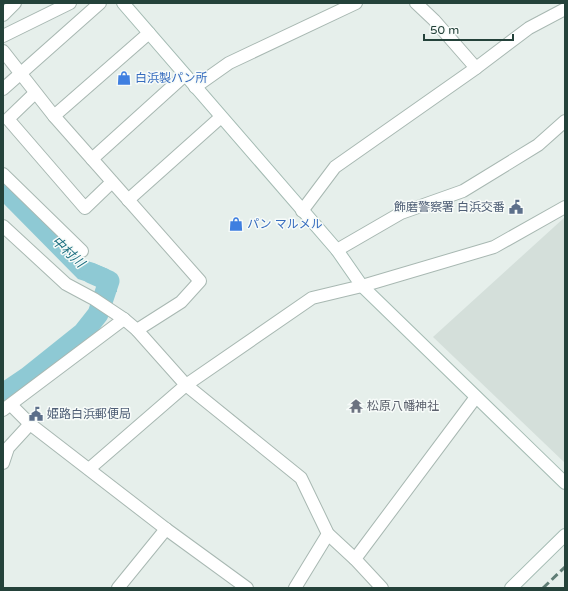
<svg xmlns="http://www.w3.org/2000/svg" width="568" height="591" font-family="'Varela Round','Noto Sans JP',sans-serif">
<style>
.built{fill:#d4dfda}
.water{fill:#8ec9d4}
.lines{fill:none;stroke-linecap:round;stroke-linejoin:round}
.river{stroke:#8ec9d4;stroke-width:21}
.street-casing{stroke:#a8b8b2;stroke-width:14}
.secondary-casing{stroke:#a4bbb3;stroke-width:14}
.street{stroke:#fff;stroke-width:12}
.secondary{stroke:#fff;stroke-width:12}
.rail{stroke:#5f7d75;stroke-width:3;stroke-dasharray:8 4;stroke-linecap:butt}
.labels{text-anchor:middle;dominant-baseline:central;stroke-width:3;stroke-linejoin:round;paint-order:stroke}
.shop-label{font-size:12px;fill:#366cbe;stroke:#f7fbf9;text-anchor:start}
.service-label{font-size:12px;fill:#4e5e75;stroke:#f7fbf9;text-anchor:end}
.worship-label{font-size:12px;fill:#5b616d;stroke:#f7fbf9;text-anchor:start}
.water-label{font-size:13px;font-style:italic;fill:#1c6f80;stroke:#f7fbf9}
</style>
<rect width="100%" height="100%" fill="#e6efeb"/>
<path class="built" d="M 565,217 L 565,463 L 433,337 Z"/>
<path class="water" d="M 3,180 L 78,257 L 108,269 L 117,278 L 117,292 L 110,291 L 103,287 L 78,279 L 3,203 Z"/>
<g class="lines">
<path class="river" d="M 3,394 L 28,377 L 83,333 L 98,314 L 109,281 L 91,273"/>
<defs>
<g id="street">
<path d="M 416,3 L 434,20 L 476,68"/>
<path d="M 3,15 L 15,3"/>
<path d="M 3,36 L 70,3"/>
<path d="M 3,51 L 54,116 L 200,281 L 181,302 L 137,330"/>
<path d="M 195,87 L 229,63 L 356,3"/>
<path d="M 3,89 L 100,3"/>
<path d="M 35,93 L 8,119 L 85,208 L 112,182"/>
<path d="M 54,116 L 149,33"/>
<path d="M 92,159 L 185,75"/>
<path d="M 3,174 L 82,251"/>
<path d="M 128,200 L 221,117"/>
<path d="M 302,211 L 335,167 L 476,68 L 529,28 L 565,9"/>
<path d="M 3,226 L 66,284 L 94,299 L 124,319 L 137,330 L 186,385 L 301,478 L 328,534 L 355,559 L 382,588"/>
<path d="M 337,250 L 401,213 L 463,191 L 538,145 L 565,121"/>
<path d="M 11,405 L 30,424 L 166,529 L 247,588"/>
<path d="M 3,410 L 124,319"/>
<path d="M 3,463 L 8,448 L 30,424"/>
<path d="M 89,469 L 186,385 L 312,298 L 362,286 L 494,247 L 565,207"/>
<path d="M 355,559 L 476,397"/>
<path d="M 118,588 L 166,529"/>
<path d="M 295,588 L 328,534"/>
</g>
<g id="secondary">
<path d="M 123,3 L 337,250 L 362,286 L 565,483"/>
<path d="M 511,588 L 565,535"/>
</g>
</defs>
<use href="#street" class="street-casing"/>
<use href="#secondary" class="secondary-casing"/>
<use href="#street" class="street"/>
<use href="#secondary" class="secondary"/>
<path class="rail" d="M 543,588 L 565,567"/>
</g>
<defs>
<symbol id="shop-bare" viewBox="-9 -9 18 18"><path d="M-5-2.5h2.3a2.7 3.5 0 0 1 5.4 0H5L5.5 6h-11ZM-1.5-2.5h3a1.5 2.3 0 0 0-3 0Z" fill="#3f7fe0" stroke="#f7fbf9" stroke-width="2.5" paint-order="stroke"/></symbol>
<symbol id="civic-bare" viewBox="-9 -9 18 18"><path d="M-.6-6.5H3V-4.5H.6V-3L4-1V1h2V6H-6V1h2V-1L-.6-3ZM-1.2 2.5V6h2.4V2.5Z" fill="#5c6f8a" stroke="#f7fbf9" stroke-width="2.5" paint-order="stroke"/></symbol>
<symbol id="temple-bare" viewBox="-9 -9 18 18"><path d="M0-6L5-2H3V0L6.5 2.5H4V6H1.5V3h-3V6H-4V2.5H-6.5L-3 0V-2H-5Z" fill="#6b7280" stroke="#f7fbf9" stroke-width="2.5" paint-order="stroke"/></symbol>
</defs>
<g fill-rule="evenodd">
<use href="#shop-bare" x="114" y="68" width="20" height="20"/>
<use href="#civic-bare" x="506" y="197" width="20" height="20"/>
<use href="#shop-bare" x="226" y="214" width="20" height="20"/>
<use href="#temple-bare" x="346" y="396" width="20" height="20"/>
<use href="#civic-bare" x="26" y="404" width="20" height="20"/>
</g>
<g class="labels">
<g class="shop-label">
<text x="135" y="78">白浜製パン所</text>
<text x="247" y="224">パン マルメル</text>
</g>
<g class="service-label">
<text x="505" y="207">飾磨警察署 白浜交番</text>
<text x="47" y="414" text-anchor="start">姫路白浜郵便局</text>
</g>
<g class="worship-label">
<text x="367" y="406">松原八幡神社</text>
</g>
<g class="water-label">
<text transform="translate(68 252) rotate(43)">中村川</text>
</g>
</g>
<rect width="568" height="591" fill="none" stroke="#24423a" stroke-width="8"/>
<path d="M424 34v6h89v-6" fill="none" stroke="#24423a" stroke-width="2"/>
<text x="430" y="34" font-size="12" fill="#24423a" stroke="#f7fbf9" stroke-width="3" paint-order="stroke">50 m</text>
</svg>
